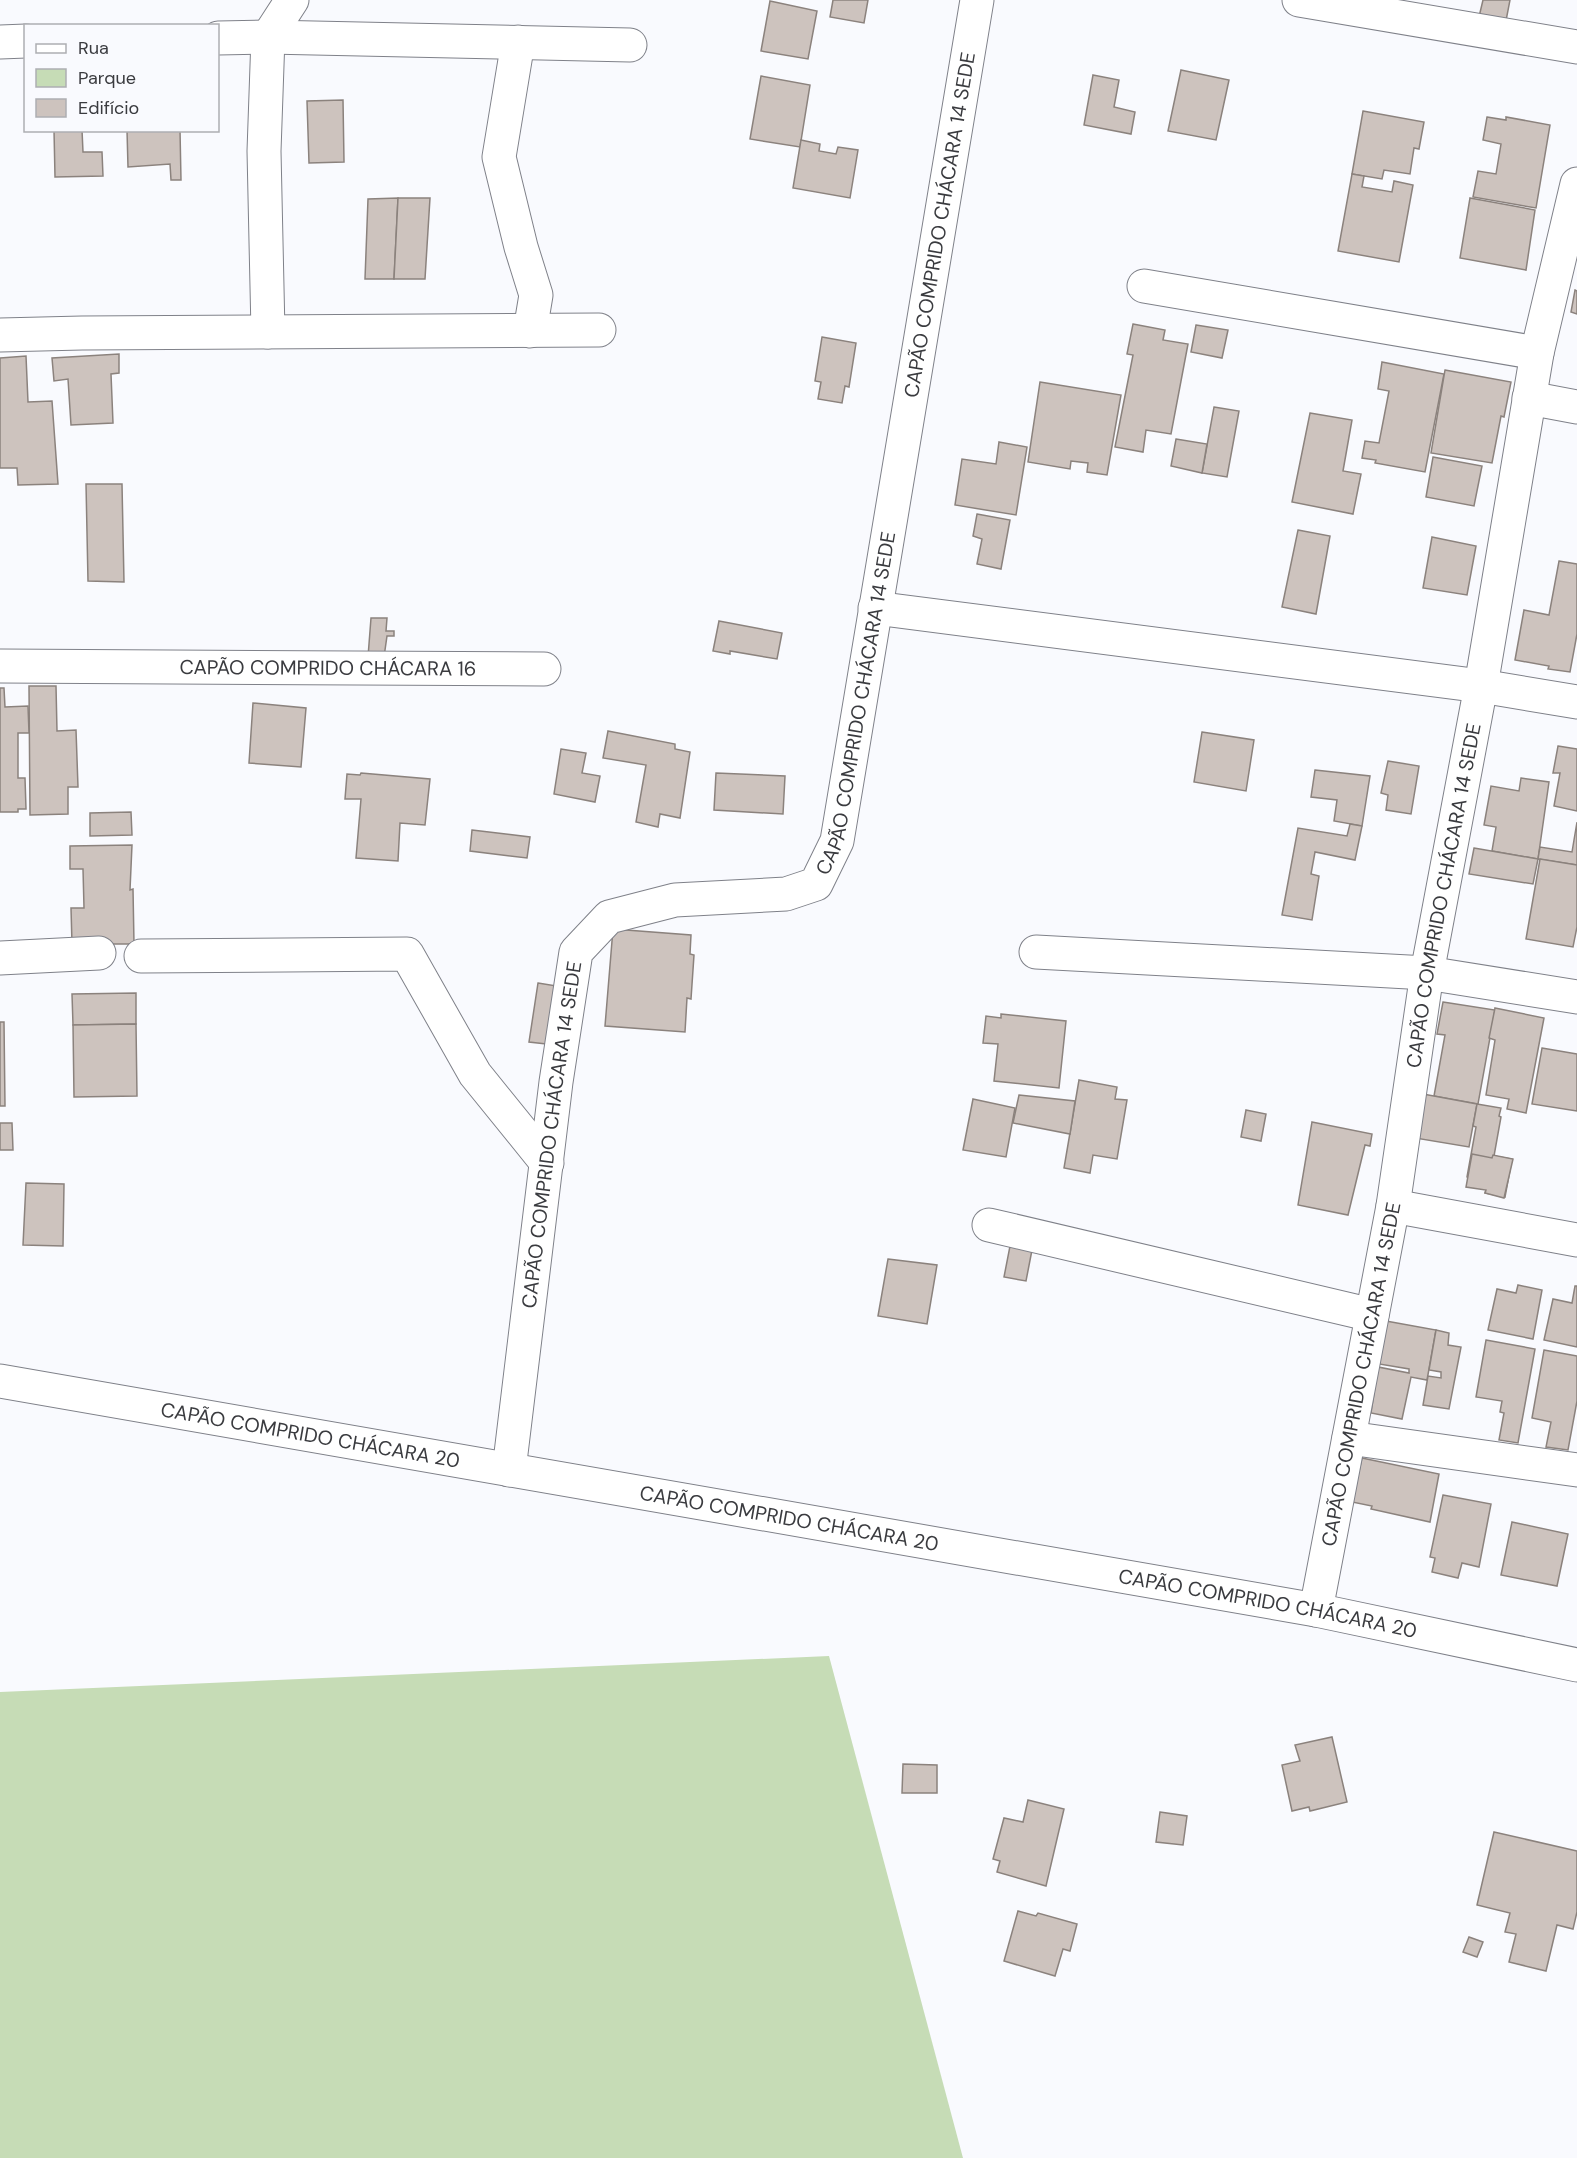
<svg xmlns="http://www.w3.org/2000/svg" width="1577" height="2158" font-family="'DM Sans',sans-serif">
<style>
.green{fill:#c6dcb6}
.building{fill:#cdc3be;stroke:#8b827d;stroke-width:1.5}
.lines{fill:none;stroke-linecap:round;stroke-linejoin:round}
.street-casing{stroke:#7f8189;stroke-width:35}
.street{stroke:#fff;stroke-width:33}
.labels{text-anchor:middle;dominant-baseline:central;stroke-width:4.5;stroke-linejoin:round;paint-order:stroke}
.street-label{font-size:20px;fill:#3a3b3f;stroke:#f9fafe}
</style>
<rect width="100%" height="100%" fill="#f9fafe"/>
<path class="green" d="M 829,1656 L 963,2158 L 0,2158 L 0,1692 Z"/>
<g class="building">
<path d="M 833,0 L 868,0 L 864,23 L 830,17 Z"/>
<path d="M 1483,0 L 1510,0 L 1505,26 L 1478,21 Z"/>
<path d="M 770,1 L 817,11 L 808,59 L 761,51 Z"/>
<path d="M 1181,70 L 1229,80 L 1216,140 L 1168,131 Z"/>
<path d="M 1093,75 L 1119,80 L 1114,107 L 1135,112 L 1131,134 L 1084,125 Z"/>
<path d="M 761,76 L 810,85 L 800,147 L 750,139 Z"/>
<path d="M 343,100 L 344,162 L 309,163 L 307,101 Z"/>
<path d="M 1363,111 L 1424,122 L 1419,149 L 1414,148 L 1410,174 L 1384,170 L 1382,179 L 1352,174 Z"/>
<path d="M 1487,117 L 1506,120 L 1506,117 L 1550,125 L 1536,208 L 1473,197 L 1478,171 L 1496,174 L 1501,144 L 1483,140 Z"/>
<path d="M 54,130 L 82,130 L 83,152 L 102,152 L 103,176 L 55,177 Z"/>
<path d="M 127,130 L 180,130 L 181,180 L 171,180 L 170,164 L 128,167 Z"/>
<path d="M 801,140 L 820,144 L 819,151 L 836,154 L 838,147 L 858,150 L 850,198 L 793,188 Z"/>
<path d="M 1352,174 L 1364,176 L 1362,187 L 1392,192 L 1394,181 L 1413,185 L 1399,262 L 1338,251 Z"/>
<path d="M 398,198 L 394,279 L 365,279 L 368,199 Z"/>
<path d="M 398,198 L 430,198 L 425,279 L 394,279 Z"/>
<path d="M 1470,198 L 1535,210 L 1526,270 L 1460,258 Z"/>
<path d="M 1575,290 L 1577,291 L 1577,314 L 1571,312 Z"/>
<path d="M 1133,324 L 1165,330 L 1163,340 L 1188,344 L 1171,434 L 1146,430 L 1143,452 L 1115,447 L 1133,355 L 1127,354 Z"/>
<path d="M 1196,325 L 1228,330 L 1222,358 L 1191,352 Z"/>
<path d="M 822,337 L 856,343 L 849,387 L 845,386 L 842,403 L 818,399 L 821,382 L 815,381 Z"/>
<path d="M 119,354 L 119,373 L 111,374 L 113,423 L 71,425 L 68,379 L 54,381 L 52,358 Z"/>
<path d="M 26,356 L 28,402 L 52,401 L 58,484 L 18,485 L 17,468 L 0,468 L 0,358 Z"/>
<path d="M 1382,362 L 1444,374 L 1425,472 L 1375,463 L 1376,460 L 1362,458 L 1365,441 L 1379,443 L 1389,391 L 1378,389 Z"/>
<path d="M 1445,370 L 1511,382 L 1504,417 L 1501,416 L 1492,463 L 1431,453 Z"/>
<path d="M 1040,382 L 1121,395 L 1107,475 L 1087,472 L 1088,463 L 1071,461 L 1070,469 L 1028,462 Z"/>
<path d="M 1214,407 L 1239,411 L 1227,477 L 1202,473 Z"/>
<path d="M 1310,413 L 1352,420 L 1343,471 L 1361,474 L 1353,514 L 1292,502 Z"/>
<path d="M 1176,439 L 1207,444 L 1202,473 L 1171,466 Z"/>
<path d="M 999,442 L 1027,447 L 1016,515 L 955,505 L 962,459 L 996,464 Z"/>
<path d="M 1433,457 L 1482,466 L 1474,506 L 1426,497 Z"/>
<path d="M 86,484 L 122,484 L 124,582 L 88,581 Z"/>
<path d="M 977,514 L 1010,520 L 1001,569 L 977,564 L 982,539 L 973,536 Z"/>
<path d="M 1298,530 L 1330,536 L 1316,614 L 1282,607 Z"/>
<path d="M 1432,537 L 1476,546 L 1467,595 L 1423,588 Z"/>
<path d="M 1559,561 L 1577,564 L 1577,634 L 1570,672 L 1548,669 L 1549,666 L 1515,660 L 1524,610 L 1549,615 Z"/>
<path d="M 371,618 L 387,618 L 386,631 L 394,631 L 394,636 L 387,636 L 384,657 L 368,657 Z"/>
<path d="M 719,621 L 782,633 L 777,659 L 730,651 L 730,654 L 713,651 Z"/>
<path d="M 29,686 L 56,686 L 57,731 L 76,730 L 78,787 L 68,787 L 68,814 L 30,815 Z"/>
<path d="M 0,688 L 4,688 L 5,707 L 28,706 L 29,733 L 18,733 L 18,778 L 25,778 L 26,809 L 18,809 L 18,812 L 0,812 Z"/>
<path d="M 253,703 L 306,708 L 301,767 L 249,763 Z"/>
<path d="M 608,731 L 675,744 L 675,749 L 690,752 L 680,818 L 660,814 L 658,827 L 636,822 L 646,765 L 603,758 Z"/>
<path d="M 1202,732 L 1254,740 L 1246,791 L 1194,782 Z"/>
<path d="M 1558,746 L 1577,749 L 1577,811 L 1554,806 L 1560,773 L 1553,773 Z"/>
<path d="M 561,749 L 586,753 L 582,773 L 600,776 L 595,802 L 554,794 Z"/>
<path d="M 1388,761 L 1419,766 L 1411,814 L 1386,810 L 1388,795 L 1381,793 Z"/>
<path d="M 1315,770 L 1370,776 L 1362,826 L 1334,821 L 1337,800 L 1311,797 Z"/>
<path d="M 361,773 L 430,779 L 425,825 L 400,823 L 398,861 L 356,858 L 361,799 L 345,799 L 347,774 L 360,775 Z"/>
<path d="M 716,773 L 785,776 L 783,814 L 714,810 Z"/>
<path d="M 1521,778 L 1549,782 L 1538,859 L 1492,851 L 1496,827 L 1484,825 L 1491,786 L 1519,791 Z"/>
<path d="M 131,812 L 132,835 L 90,836 L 90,813 Z"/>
<path d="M 1577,822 L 1577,865 L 1538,859 L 1540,847 L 1572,852 Z"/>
<path d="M 1350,824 L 1362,826 L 1355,860 L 1315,852 L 1311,874 L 1319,876 L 1312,920 L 1282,915 L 1298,828 L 1347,836 Z"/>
<path d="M 472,830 L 530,837 L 527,858 L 470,851 Z"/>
<path d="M 132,845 L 130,890 L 133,889 L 134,944 L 72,944 L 71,908 L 84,908 L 83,869 L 70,869 L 70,846 Z"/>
<path d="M 1474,848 L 1538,859 L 1533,884 L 1469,874 Z"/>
<path d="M 1540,859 L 1577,865 L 1577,927 L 1573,947 L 1526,939 Z"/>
<path d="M 613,929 L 691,935 L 690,954 L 694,955 L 691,999 L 687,998 L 685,1032 L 605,1026 Z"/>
<path d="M 538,983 L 563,987 L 555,1045 L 529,1042 Z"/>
<path d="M 136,993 L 136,1024 L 73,1025 L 72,994 Z"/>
<path d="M 1443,1002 L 1495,1010 L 1478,1104 L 1434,1096 L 1445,1035 L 1437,1034 Z"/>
<path d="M 1495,1008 L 1544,1018 L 1526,1113 L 1507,1109 L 1509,1099 L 1486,1095 L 1495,1040 L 1489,1038 Z"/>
<path d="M 1001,1014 L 1066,1021 L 1059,1088 L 994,1081 L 998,1044 L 983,1043 L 986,1016 L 1001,1018 Z"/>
<path d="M 0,1022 L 4,1022 L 5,1106 L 0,1106 Z"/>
<path d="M 136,1024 L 137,1096 L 74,1097 L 73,1025 Z"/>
<path d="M 1542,1048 L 1577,1054 L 1577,1111 L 1532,1104 Z"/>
<path d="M 1079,1080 L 1117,1087 L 1115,1099 L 1127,1100 L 1117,1159 L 1093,1155 L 1090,1173 L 1064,1168 Z"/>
<path d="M 1423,1094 L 1477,1104 L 1469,1147 L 1415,1138 Z"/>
<path d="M 1019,1095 L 1075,1101 L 1070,1134 L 1013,1123 Z"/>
<path d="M 973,1099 L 1015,1108 L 1006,1157 L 963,1150 Z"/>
<path d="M 1477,1104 L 1501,1108 L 1499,1116 L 1501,1117 L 1494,1156 L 1512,1159 L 1505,1197 L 1485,1193 L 1489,1181 L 1467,1177 L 1476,1127 L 1473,1126 Z"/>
<path d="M 1246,1110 L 1266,1114 L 1261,1141 L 1241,1137 Z"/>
<path d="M 1312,1122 L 1372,1134 L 1370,1146 L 1365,1145 L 1348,1215 L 1298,1205 Z"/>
<path d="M 0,1123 L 12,1123 L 13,1150 L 0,1150 Z"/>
<path d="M 1472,1154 L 1492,1158 L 1493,1155 L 1513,1159 L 1504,1198 L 1485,1193 L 1486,1190 L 1466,1187 Z"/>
<path d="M 26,1183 L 64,1184 L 63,1246 L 23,1245 Z"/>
<path d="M 1010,1246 L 1032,1250 L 1026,1281 L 1004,1277 Z"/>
<path d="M 888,1259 L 937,1265 L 927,1324 L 878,1316 Z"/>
<path d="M 1518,1285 L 1542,1290 L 1533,1339 L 1488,1330 L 1497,1289 L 1516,1293 Z"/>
<path d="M 1575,1286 L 1577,1286 L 1577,1347 L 1544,1340 L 1553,1299 L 1572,1303 Z"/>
<path d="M 1386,1321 L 1436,1330 L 1427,1380 L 1411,1377 L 1402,1419 L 1371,1413 L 1378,1367 L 1409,1373 L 1409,1369 L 1379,1364 Z"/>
<path d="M 1436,1330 L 1449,1333 L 1448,1345 L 1461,1347 L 1449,1409 L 1423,1405 L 1428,1376 L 1441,1378 L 1441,1372 L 1429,1370 Z"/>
<path d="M 1486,1340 L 1535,1349 L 1518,1443 L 1499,1440 L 1504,1413 L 1500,1412 L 1502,1401 L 1476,1397 Z"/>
<path d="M 1544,1350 L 1577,1356 L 1577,1401 L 1568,1450 L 1546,1447 L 1551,1422 L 1532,1418 Z"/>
<path d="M 1362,1458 L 1439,1474 L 1430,1522 L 1371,1509 L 1372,1506 L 1352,1502 Z"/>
<path d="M 1443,1495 L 1491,1504 L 1479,1567 L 1462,1563 L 1458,1578 L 1432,1572 L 1435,1558 L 1430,1557 Z"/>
<path d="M 1512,1522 L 1568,1534 L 1557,1586 L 1501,1575 Z"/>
<path d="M 1332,1737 L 1347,1802 L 1310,1811 L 1309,1807 L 1292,1811 L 1282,1765 L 1300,1761 L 1295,1745 Z"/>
<path d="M 903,1764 L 937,1765 L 937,1793 L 902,1793 Z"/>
<path d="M 1028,1800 L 1064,1809 L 1046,1886 L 997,1872 L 1000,1861 L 993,1859 L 1004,1818 L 1023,1822 Z"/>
<path d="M 1160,1812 L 1187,1816 L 1183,1845 L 1156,1842 Z"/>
<path d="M 1494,1832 L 1577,1851 L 1577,1912 L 1573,1929 L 1557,1925 L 1546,1971 L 1509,1962 L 1516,1934 L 1505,1932 L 1510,1913 L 1477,1905 Z"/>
<path d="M 1018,1911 L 1036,1916 L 1038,1913 L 1077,1924 L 1070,1951 L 1063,1949 L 1055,1976 L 1004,1961 Z"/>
<path d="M 1469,1937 L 1483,1942 L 1477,1957 L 1463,1952 Z"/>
</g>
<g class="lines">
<defs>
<g id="street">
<path d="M 1299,0 L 1577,47"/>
<path d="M 218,38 L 268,37 L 630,45"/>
<path d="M 0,42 L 26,41"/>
<path d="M 518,42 L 499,157 L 521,247 L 536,295 L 530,331"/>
<path d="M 1144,286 L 1537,353"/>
<path d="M 268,332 L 264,151 L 268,37 L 292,0"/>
<path d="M 0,335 L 82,333 L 599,330"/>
<path d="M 1529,398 L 1577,407"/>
<path d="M 875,608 L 1481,686 L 1577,702"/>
<path id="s1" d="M 0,666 L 544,669"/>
<path d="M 1036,952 L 1427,973 L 1577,997"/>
<path d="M 141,956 L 407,954 L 475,1074 L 547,1163"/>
<path d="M 0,958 L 99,953"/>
<path d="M 1393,1206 L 1577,1240"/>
<path d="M 989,1225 L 1372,1315"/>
<path id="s2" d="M 0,1381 L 1316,1610 L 1577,1665"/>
<path d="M 1349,1438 L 1577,1470"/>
<path id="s3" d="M 509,1470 L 556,1082 L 576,952 L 609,917 L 675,900 L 786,894 L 816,884 L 837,841 L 977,0"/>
<path id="s4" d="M 1316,1610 L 1393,1206 L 1427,973 L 1481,686 L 1537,353 L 1577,184"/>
</g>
</defs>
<use href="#street" class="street-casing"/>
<use href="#street" class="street"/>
</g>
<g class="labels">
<g class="street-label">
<text stroke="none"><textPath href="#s3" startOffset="1454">CAPÃO COMPRIDO CHÁCARA 14 SEDE</textPath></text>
<text stroke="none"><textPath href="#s1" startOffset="328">CAPÃO COMPRIDO CHÁCARA 16</textPath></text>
<text stroke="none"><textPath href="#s3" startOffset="968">CAPÃO COMPRIDO CHÁCARA 14 SEDE</textPath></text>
<text stroke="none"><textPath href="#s4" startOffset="726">CAPÃO COMPRIDO CHÁCARA 14 SEDE</textPath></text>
<text stroke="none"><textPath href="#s3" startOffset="338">CAPÃO COMPRIDO CHÁCARA 14 SEDE</textPath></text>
<text stroke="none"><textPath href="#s4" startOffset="240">CAPÃO COMPRIDO CHÁCARA 14 SEDE</textPath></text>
<text stroke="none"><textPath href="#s2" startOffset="315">CAPÃO COMPRIDO CHÁCARA 20</textPath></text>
<text stroke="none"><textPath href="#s2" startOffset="801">CAPÃO COMPRIDO CHÁCARA 20</textPath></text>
<text stroke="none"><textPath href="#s2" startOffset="1287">CAPÃO COMPRIDO CHÁCARA 20</textPath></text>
</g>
</g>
<rect x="24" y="24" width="195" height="108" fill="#f9fafe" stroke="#adaeb2" stroke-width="1.5"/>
<rect x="36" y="44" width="30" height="9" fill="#ffffff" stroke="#adaeb2" stroke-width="1.5"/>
<text x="78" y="54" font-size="18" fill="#3a3b3f">Rua</text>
<rect x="36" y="69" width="30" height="18" fill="#c6dcb6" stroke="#adaeb2" stroke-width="1.5"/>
<text x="78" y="84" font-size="18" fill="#3a3b3f">Parque</text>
<rect x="36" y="99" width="30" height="18" fill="#cdc3be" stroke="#adaeb2" stroke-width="1.5"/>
<text x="78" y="114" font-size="18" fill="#3a3b3f">Edifício</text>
</svg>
